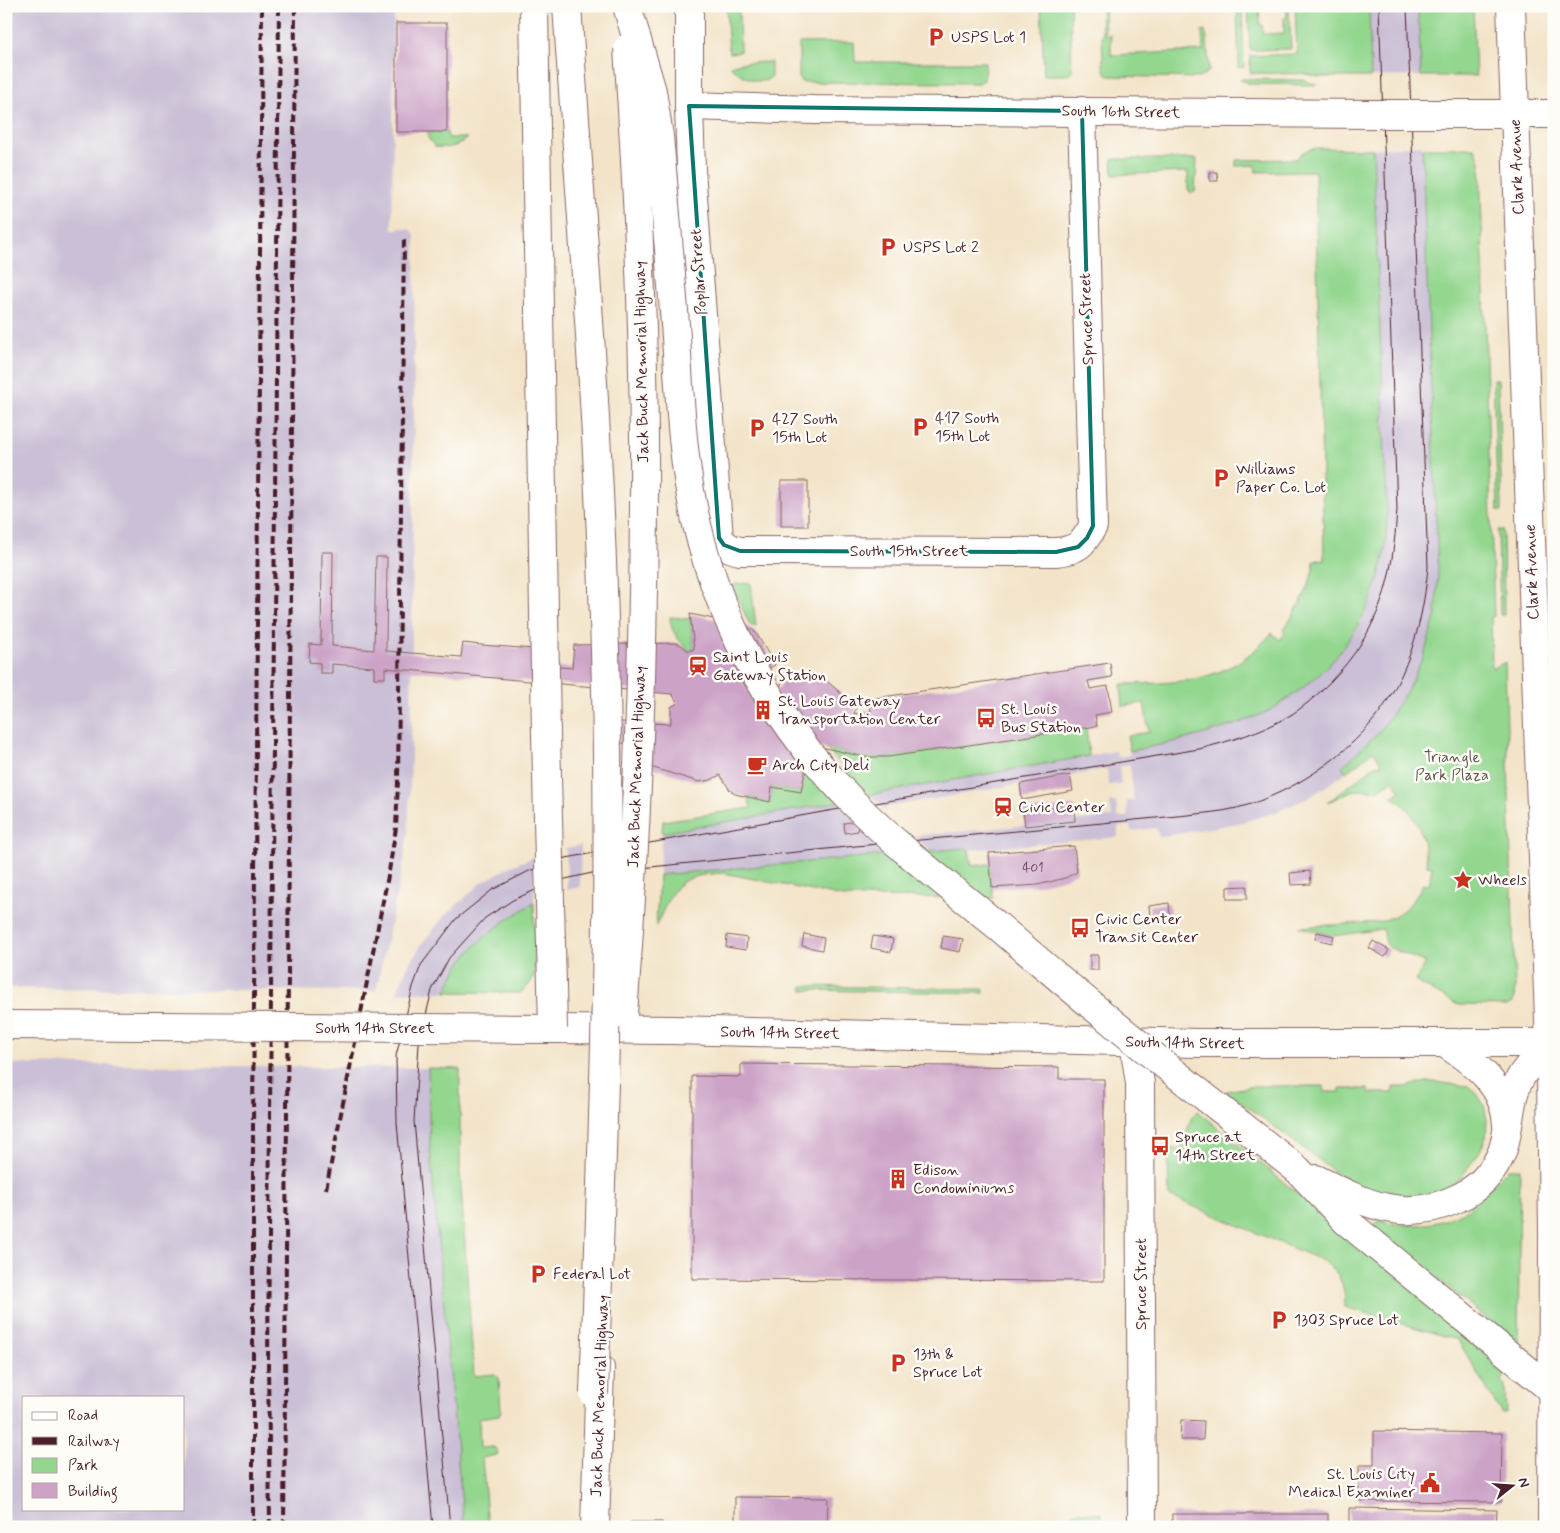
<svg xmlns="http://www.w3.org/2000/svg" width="1560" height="1533" font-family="Mynerve,sans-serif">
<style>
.industrial{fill:#cabfd6;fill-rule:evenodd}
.green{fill:#93d78f;stroke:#6e7b5d}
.building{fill:#cca3c7}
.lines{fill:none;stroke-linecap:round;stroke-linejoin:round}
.street-casing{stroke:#856462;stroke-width:30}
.secondary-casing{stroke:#856462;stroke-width:30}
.highway-casing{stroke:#856462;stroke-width:30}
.street{stroke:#fff;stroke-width:28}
.secondary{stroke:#fff;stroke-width:28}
.highway{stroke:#fff;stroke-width:28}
.tram{stroke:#4a1f2b;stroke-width:1}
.rail{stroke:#4a1f2b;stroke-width:4;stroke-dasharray:8 4;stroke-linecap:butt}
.street-bridge-casing{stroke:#856462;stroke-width:30;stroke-linecap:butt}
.secondary-bridge-casing{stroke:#856462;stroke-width:30;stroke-linecap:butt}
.highway-bridge-casing{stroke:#856462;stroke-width:30;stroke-linecap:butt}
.street-bridge{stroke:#fff;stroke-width:28}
.secondary-bridge{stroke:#fff;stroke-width:28}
.highway-bridge{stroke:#fff;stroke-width:28}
.marked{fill:none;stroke:#0f766e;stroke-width:4;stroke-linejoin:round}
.labels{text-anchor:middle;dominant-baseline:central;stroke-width:5;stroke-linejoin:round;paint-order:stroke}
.number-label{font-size:14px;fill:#6a4052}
.poi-label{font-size:16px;fill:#4a1f2b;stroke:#fdfcf7;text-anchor:start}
.street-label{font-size:16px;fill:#4a1f2b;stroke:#fdfcf7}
.park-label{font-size:16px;fill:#605649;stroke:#fdfcf7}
</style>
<rect width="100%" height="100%" fill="#fdfcf7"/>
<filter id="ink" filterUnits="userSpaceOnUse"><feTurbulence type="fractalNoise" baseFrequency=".02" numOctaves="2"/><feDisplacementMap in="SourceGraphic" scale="10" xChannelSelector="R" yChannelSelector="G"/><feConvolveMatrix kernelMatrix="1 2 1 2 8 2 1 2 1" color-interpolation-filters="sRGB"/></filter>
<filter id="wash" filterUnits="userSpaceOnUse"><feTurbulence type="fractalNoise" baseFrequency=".0096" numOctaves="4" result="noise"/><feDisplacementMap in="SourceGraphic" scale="20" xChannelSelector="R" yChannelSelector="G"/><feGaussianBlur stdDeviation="1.12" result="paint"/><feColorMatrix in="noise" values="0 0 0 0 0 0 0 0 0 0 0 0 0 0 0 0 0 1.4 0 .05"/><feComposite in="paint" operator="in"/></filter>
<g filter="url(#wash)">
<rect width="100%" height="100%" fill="#f3e4c9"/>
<g class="industrial">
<path d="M 6,6 L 394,6 L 392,230 L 400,228 L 409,229 L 415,234 L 411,760 L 408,831 L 404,860 L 376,991 L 6,988 Z"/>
<path d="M 1369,6 L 1418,6 L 1421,76 L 1371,77 Z"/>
<path d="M 1422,145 L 1438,569 L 1436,614 L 1424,655 L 1406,693 L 1379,732 L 1342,767 L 1346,772 L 1325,787 L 1308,798 L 1276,812 L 1239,823 L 1159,837 L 1156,828 L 1131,831 L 1130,826 L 1124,826 L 1118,827 L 1118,837 L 969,850 L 965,848 L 932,851 L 913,836 L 1112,817 L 1110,802 L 1116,802 L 1118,817 L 1128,817 L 1127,801 L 1134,800 L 1130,764 L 1119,767 L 1121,784 L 1108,785 L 1107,769 L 886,807 L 886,811 L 869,795 L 1116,751 L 1117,757 L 1130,755 L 1130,751 L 1183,740 L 1224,729 L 1339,654 L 1363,619 L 1376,589 L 1384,555 L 1387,511 L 1373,149 Z"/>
<path d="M 839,802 L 896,854 L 659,875 L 662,833 Z"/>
<path d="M 581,845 L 580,887 L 567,890 L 566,848 Z"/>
<path d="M 534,857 L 534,903 L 510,917 L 485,937 L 462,961 L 446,992 L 397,992 L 408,966 L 424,941 L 444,917 L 481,883 L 509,867 Z"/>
<path d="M 6,1064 L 428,1068 L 430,1151 L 464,1527 L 6,1527 ZM 24,1397 L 184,1397 L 184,1509 L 24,1509 Z"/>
</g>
<g class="green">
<path d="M 726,6 L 739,6 L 740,52 L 729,53 Z"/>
<path d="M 1041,6 L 1070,6 L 1072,72 L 1065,75 L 1044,75 Z"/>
<path d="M 1101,6 L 1110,6 L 1110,10 L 1104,11 L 1105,35 L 1111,35 L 1111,55 L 1203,51 L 1202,31 L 1205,31 L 1207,38 L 1209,71 L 1199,78 L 1109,76 L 1104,70 L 1103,64 Z"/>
<path d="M 1237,6 L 1242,6 L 1244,67 L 1239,68 Z"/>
<path d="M 1248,6 L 1259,6 L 1260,25 L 1262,25 L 1263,34 L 1284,33 L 1284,18 L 1287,18 L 1286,6 L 1289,6 L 1291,49 L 1250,50 Z"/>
<path d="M 1295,6 L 1369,6 L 1371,77 L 1318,77 L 1306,74 L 1250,73 L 1250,56 L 1297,54 Z"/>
<path d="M 1418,6 L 1473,6 L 1476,76 L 1421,76 Z"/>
<path d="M 854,42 L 855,62 L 985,62 L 984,80 L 979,83 L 801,82 L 799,78 L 799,43 Z"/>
<path d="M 771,62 L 771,77 C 760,88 739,75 730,66 L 740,63 Z"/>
<path d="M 1240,79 L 1304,80 L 1317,85 L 1252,84 L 1247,83 Z"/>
<path d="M 428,132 L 447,132 L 448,138 L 467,138 C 457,148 449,148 435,147 L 428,138 Z"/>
<path d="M 1319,148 L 1373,149 L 1387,511 C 1386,526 1387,542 1384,556 C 1373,615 1337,667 1287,699 C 1280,704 1272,710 1264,713 C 1221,732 1176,742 1130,751 L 1127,736 L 1149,732 L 1144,703 L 1123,706 L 1121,684 C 1183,683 1228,683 1272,633 L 1280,640 L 1285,633 L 1283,631 C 1295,612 1305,598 1311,577 C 1312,571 1314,567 1314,561 L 1324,559 L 1315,171 L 1256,172 L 1255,165 L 1236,166 L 1236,160 L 1297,159 C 1302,150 1309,149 1319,148 Z"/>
<path d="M 1422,148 L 1475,148 L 1480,161 L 1494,616 L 1491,617 L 1492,669 L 1505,662 L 1515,990 L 1513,1003 L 1508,1006 L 1458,1005 L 1415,981 L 1426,963 L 1388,947 L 1386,943 L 1383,929 L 1334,936 L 1299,927 L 1378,922 C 1402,915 1411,906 1423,884 L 1429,885 L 1432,866 L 1427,865 C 1424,838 1418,811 1392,797 L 1401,791 L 1393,780 L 1378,790 L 1363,790 L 1351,791 L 1327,803 L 1376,765 L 1382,765 L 1374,751 L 1346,772 L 1342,767 L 1379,732 L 1406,693 L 1424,655 L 1436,614 L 1438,569 Z"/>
<path d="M 1112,159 L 1197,159 L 1195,192 L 1191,193 L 1188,189 L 1188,172 L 1113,175 Z"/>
<path d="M 1493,379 L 1498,379 L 1502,511 L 1498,511 Z"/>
<path d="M 1498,530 L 1503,530 L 1504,615 L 1500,615 Z"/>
<path d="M 751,583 L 756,627 L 750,625 L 733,588 L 735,584 Z"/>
<path d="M 670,617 L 690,619 L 694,649 L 689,651 C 680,641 670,632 670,617 Z"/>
<path d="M 1086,727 L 1089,756 L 869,795 L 826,748 L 865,757 L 888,757 Z"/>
<path d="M 806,765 L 839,802 L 662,833 L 663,821 L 751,808 L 748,797 L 770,802 L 772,787 L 801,792 Z"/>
<path d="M 966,848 L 969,850 L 972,866 L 990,864 L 993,898 L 843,897 L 724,873 C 676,876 675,884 656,926 L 659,875 Z"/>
<path d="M 534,903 L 535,970 C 533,981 529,986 520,993 L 446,992 C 451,982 455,970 462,961 C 481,936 508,918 534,903 Z"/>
<path d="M 803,986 L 984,989 L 984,993 L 802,990 Z"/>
<path d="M 428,1068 L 460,1069 L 460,1173 L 474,1376 L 495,1374 L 499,1378 L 501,1411 L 499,1415 L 479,1418 L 480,1448 L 494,1447 L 498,1452 L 497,1455 L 482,1458 L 488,1527 L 464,1527 L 430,1151 Z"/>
<path d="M 1426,1082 L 1434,1082 L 1468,1086 L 1477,1094 L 1484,1105 L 1487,1120 L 1486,1137 L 1480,1151 L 1461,1178 L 1439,1192 L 1422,1197 L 1385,1198 L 1350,1183 L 1226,1091 L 1254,1086 L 1324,1086 L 1324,1092 L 1340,1092 L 1340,1089 L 1368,1089 L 1369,1093 L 1393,1093 L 1393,1087 L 1405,1087 Z"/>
<path d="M 1197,1111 L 1365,1249 L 1508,1372 L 1502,1380 L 1505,1386 L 1506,1413 L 1501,1413 L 1458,1340 L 1345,1307 C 1345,1285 1341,1274 1323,1261 L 1169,1196 L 1168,1149 L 1181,1149 L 1191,1119 Z"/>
<path d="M 1508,1169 L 1520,1169 L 1518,1344 L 1373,1226 L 1378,1221 C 1409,1228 1441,1227 1469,1208 C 1483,1197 1495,1181 1508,1169 Z"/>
<path d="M 1076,1512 L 1102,1513 L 1102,1527 L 1069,1527 C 1069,1520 1069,1516 1076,1512 Z"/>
</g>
<g id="blocks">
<g class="building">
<rect x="396" y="23" width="51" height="109"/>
<path d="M 1210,172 L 1217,172 L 1218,181 L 1210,181 Z"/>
<rect x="781" y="481" width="27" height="45"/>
<path d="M 322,552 L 333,552 L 332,646 L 374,650 L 376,557 L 387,557 L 386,651 L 461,657 L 463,643 L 481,645 L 534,649 L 532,665 L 572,668 L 574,645 L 677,643 L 681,645 L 689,651 L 694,649 L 690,614 L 747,626 L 756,633 L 775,665 L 743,683 L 755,702 L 780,688 L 784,674 L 815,677 L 827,681 L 856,707 L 854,714 L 871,711 L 869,699 L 1110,663 L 1112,677 L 1088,681 L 1090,689 L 1108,686 L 1112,712 L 1095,715 L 1097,726 L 888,757 L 865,757 L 794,741 L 792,754 L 808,758 L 801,792 L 772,787 L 770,802 L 748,797 L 735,794 L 730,790 L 720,775 L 711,780 L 699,782 L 644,765 L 648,751 L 619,742 L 620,722 L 671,724 L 671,707 L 678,703 L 672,694 L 385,668 L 385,678 L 374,678 L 374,667 L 332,664 L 332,673 L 320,673 L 320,663 L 309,662 L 310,644 L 321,645 Z"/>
<path d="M 1070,775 L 1073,791 L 1022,800 L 1020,784 Z"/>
<path d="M 1074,806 L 1075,821 L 1025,826 L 1023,811 Z"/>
<path d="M 857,821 L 858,831 L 845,833 L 844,823 Z"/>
<path d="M 1074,846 L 1077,872 L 1065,878 L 1038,885 L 992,888 L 989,853 Z"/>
<path d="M 1310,871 L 1311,884 L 1291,885 L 1290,873 Z"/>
<path d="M 1247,886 L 1247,899 L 1227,899 L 1227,887 Z"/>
<path d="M 1169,903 L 1170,915 L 1150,918 L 1149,906 Z"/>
<path d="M 1317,932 L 1334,936 L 1332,943 L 1315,939 Z"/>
<path d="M 804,934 L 824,938 L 822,950 L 802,946 Z"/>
<path d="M 727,935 L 747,938 L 746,950 L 726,947 Z"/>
<path d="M 873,936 L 893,939 L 891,952 L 871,948 Z"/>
<path d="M 943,936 L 963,939 L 960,952 L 941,948 Z"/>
<path d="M 1373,941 L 1389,950 L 1385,957 L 1369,948 Z"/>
<rect x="1090" y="955" width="8" height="15"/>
<path d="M 741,1064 L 1059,1067 L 1059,1079 L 1104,1079 L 1104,1281 L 692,1279 L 692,1076 L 741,1077 Z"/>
<path d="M 1181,1420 L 1204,1421 L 1203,1440 L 1180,1440 Z"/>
<path d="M 1374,1431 L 1502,1433 L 1501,1502 L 1359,1501 L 1359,1465 L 1374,1465 Z"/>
<path d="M 735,1497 L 828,1498 L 827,1527 L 735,1527 Z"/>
<path d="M 1349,1508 L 1497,1510 L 1496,1527 L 1349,1527 Z"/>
<rect x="1172" y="1514" width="156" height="13"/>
<rect x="631" y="1522" width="31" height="5"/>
</g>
</g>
</g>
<g filter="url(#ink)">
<use href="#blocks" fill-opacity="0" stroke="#856462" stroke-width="1"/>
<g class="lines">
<defs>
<g id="street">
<path d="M 689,6 L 689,106 L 691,170 L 719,538 C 725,546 730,549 740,551 L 1056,552 C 1077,550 1083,545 1093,526 L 1082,111"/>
<path d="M 689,106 L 814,110 L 1373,114"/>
<path d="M 1422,114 L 1554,114"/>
<path d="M 1134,1042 L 1140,1084 L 1142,1527"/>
</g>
<g id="secondary">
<path d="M 1511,6 L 1551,1073 L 1553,1233 L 1552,1527"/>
<path d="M 553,1029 L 672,1030 L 1197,1043 L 1554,1043"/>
</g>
<g id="highway">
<path d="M 534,6 L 546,734"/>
<path d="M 1444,1043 C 1475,1063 1505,1085 1507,1125"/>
<path d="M 1241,1125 L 1298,1170 L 1346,1221 L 1553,1391"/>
<path d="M 1316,1179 C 1364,1203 1403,1224 1456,1199 C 1478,1189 1493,1174 1502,1152 C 1511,1127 1508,1097 1522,1075 C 1530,1063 1540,1053 1550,1043"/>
<path d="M 595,1527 L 600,1368"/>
</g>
</defs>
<use href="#street" class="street-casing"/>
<use href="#secondary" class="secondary-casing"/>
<use href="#highway" class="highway-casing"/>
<use href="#street" class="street"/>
<use href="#secondary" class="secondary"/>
<use href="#highway" class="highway"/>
<g class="tram">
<path d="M 433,1527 L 397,1123 L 396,1056 L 413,987 L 421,965 L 456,919 L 492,890 L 529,871 L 566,858 L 828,811 L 1199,749 C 1230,741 1261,732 1289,716 C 1303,708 1318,694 1330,682 C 1381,630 1393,579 1397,509 L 1379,6"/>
<path d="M 450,1527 L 414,1121 L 419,1044 L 432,990 L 441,973 L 449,958 L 485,918 L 513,900 L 542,887 L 561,880 L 592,873 L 856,846 L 1188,815 C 1204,813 1221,812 1237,808 C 1296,793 1362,747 1392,693 C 1414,655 1424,611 1428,567 L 1407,6"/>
</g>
<g class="rail">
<path d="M 326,1189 L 389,871 L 396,828 L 398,781 L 404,237"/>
<path d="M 253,1527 L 253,1122 L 262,6"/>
<path d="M 270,1527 L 268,1362 L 279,6"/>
<path d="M 284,1527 L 295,6"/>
</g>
<defs>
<path id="street-bridge" d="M 1373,114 L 1422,114"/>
<path id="secondary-bridge" d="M 6,1025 L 553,1029"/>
<g id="highway-bridge">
<path d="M 567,6 C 581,210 598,415 604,619 C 613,877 603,1136 594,1394"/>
<path d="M 627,6 L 652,91 L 659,136 C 665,203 671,270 676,337 C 680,400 682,463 697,525 C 722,630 779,728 855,804 C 899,849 951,887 999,927 C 1078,995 1158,1061 1241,1125"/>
<path d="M 546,734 L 553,1029"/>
<path d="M 623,1014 C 638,822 645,629 644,437 C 643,307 637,177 628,48"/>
</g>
</defs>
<use href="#street-bridge" class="street-bridge-casing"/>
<use href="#secondary-bridge" class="secondary-bridge-casing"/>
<use href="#highway-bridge" class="highway-bridge-casing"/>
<use href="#street-bridge" class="street-bridge"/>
<use href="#secondary-bridge" class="secondary-bridge"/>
<use href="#highway-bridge" class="highway-bridge"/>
</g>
</g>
<path class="marked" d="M 689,106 L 1082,111 L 1093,526 L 1087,538 L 1078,547 L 1056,552 L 740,551 L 724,545 L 719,538 Z"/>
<defs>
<symbol id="parking-bare" viewBox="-9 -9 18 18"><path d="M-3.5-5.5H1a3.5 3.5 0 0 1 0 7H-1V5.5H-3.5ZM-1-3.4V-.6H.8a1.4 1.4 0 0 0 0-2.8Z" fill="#c8321e" stroke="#fdfcf7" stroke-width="2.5" paint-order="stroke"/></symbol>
<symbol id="station-bare" viewBox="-9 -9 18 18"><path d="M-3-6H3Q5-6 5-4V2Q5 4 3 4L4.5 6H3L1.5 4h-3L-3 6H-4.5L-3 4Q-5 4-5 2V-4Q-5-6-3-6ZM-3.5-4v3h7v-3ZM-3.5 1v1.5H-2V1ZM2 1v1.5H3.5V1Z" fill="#c8321e" stroke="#fdfcf7" stroke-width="2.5" paint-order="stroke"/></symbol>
<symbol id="building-bare" viewBox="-9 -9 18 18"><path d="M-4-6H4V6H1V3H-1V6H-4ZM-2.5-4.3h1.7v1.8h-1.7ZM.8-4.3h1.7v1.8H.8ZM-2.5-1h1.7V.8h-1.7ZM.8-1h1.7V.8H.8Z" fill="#c8321e" stroke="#fdfcf7" stroke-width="2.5" paint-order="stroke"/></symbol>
<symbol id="bus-bare" viewBox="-9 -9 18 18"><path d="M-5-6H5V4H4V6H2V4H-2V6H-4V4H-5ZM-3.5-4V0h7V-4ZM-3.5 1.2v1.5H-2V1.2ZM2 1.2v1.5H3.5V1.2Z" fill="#c8321e" stroke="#fdfcf7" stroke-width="2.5" paint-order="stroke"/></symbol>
<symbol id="cafe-bare" viewBox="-9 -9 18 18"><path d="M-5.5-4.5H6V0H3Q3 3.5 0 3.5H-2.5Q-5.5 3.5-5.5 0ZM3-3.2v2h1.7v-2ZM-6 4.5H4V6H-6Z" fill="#c8321e" stroke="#fdfcf7" stroke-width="2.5" paint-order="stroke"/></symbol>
<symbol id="sight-bare" viewBox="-9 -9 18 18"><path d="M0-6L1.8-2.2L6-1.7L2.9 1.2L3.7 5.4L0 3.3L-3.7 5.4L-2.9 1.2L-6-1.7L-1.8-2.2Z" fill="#c8321e" stroke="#fdfcf7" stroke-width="2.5" paint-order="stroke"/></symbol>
<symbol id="civic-bare" viewBox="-9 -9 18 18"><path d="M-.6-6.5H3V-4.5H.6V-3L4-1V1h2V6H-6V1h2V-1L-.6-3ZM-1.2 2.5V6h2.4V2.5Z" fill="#c8321e" stroke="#fdfcf7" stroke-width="2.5" paint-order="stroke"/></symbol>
</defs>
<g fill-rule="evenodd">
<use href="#parking-bare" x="922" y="23" width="28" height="28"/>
<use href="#parking-bare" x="874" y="233" width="28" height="28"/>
<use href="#parking-bare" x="906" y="413" width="28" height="28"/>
<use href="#parking-bare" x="743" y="414" width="28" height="28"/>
<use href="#parking-bare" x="1207" y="464" width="28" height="28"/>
<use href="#station-bare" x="684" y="652" width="28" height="28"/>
<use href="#building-bare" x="749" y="696" width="28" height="28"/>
<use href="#bus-bare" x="972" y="704" width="28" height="28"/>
<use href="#cafe-bare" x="743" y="751" width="28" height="28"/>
<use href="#station-bare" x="989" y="793" width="28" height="28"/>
<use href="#sight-bare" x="1449" y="866" width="28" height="28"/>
<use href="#bus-bare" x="1066" y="914" width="28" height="28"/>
<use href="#bus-bare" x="1146" y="1132" width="28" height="28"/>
<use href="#building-bare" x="884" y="1165" width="28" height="28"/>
<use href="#parking-bare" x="524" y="1260" width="28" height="28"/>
<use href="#parking-bare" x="1265" y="1306" width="28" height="28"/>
<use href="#parking-bare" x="884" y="1349" width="28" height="28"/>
<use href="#civic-bare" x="1416" y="1469" width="28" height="28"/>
</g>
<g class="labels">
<g class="number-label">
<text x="1033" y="868">401</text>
</g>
<g class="poi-label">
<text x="951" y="37">USPS Lot 1</text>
<text x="903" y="247">USPS Lot 2</text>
<text x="935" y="418">417 South<tspan x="935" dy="18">15th Lot</tspan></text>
<text x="772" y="419">427 South<tspan x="772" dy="18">15th Lot</tspan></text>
<text x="1236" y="469">Williams<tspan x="1236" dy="18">Paper Co. Lot</tspan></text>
<text x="713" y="657">Saint Louis<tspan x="713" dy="18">Gateway Station</tspan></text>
<text x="778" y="701">St. Louis Gateway<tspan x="778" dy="18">Transportation Center</tspan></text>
<text x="1001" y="709">St. Louis<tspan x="1001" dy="18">Bus Station</tspan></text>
<text x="772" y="765">Arch City Deli</text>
<text x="1018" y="807">Civic Center</text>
<text x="1478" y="880">Wheels</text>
<text x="1095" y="919">Civic Center<tspan x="1095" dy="18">Transit Center</tspan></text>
<text x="1175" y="1137">Spruce at<tspan x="1175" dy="18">14th Street</tspan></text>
<text x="913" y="1170">Edison<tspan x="913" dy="18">Condominiums</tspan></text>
<text x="553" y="1274">Federal Lot</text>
<text x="1294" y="1320">1303 Spruce Lot</text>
<text x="913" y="1354">13th &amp;<tspan x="913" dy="18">Spruce Lot</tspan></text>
<text x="1415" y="1474" text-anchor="end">St. Louis City<tspan x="1415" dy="18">Medical Examiner</tspan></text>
</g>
<g class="street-label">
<text transform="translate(1121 112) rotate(1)">South 16th Street</text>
<text transform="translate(1517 167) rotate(-92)">Clark Avenue</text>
<text transform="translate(699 272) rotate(-94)">Poplar Street</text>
<text transform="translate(1087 319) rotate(-92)">Spruce Street</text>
<text transform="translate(642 362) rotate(-91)">Jack Buck Memorial Highway</text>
<text x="909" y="551">South 15th Street</text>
<text transform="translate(1532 572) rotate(-92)">Clark Avenue</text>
<text transform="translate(637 767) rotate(-88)">Jack Buck Memorial Highway</text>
<text x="375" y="1028">South 14th Street</text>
<text transform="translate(780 1033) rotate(1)">South 14th Street</text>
<text transform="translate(1185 1043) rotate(1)">South 14th Street</text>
<text transform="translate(1141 1284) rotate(-90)">Spruce Street</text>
<text transform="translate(600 1396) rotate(-88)">Jack Buck Memorial Highway</text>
</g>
<g class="park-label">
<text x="1452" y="757">Triangle<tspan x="1452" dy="18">Park Plaza</tspan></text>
</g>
</g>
<rect width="1560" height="1533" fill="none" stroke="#fdfcf7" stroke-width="25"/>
<rect x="22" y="1396" width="162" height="115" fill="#fdfcf7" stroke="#b5a4a5"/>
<rect x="32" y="1412" width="25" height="8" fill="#ffffff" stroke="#b5a4a5"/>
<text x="68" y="1420" font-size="15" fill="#4a1f2b">Road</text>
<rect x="32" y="1437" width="25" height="8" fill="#4a1f2b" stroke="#b5a4a5"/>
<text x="68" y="1446" font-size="15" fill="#4a1f2b">Railway</text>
<rect x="32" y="1458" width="25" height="15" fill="#93d78f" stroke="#b5a4a5"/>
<text x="68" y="1470" font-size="15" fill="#4a1f2b">Park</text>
<rect x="32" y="1483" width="25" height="15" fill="#cca3c7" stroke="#b5a4a5"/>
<text x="68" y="1496" font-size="15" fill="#4a1f2b">Building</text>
<g transform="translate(1512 1486) rotate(73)" stroke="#fdfcf7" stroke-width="4" paint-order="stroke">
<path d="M0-4L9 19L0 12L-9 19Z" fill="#4a1f2b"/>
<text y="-8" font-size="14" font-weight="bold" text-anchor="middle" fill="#4a1f2b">N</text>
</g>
</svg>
